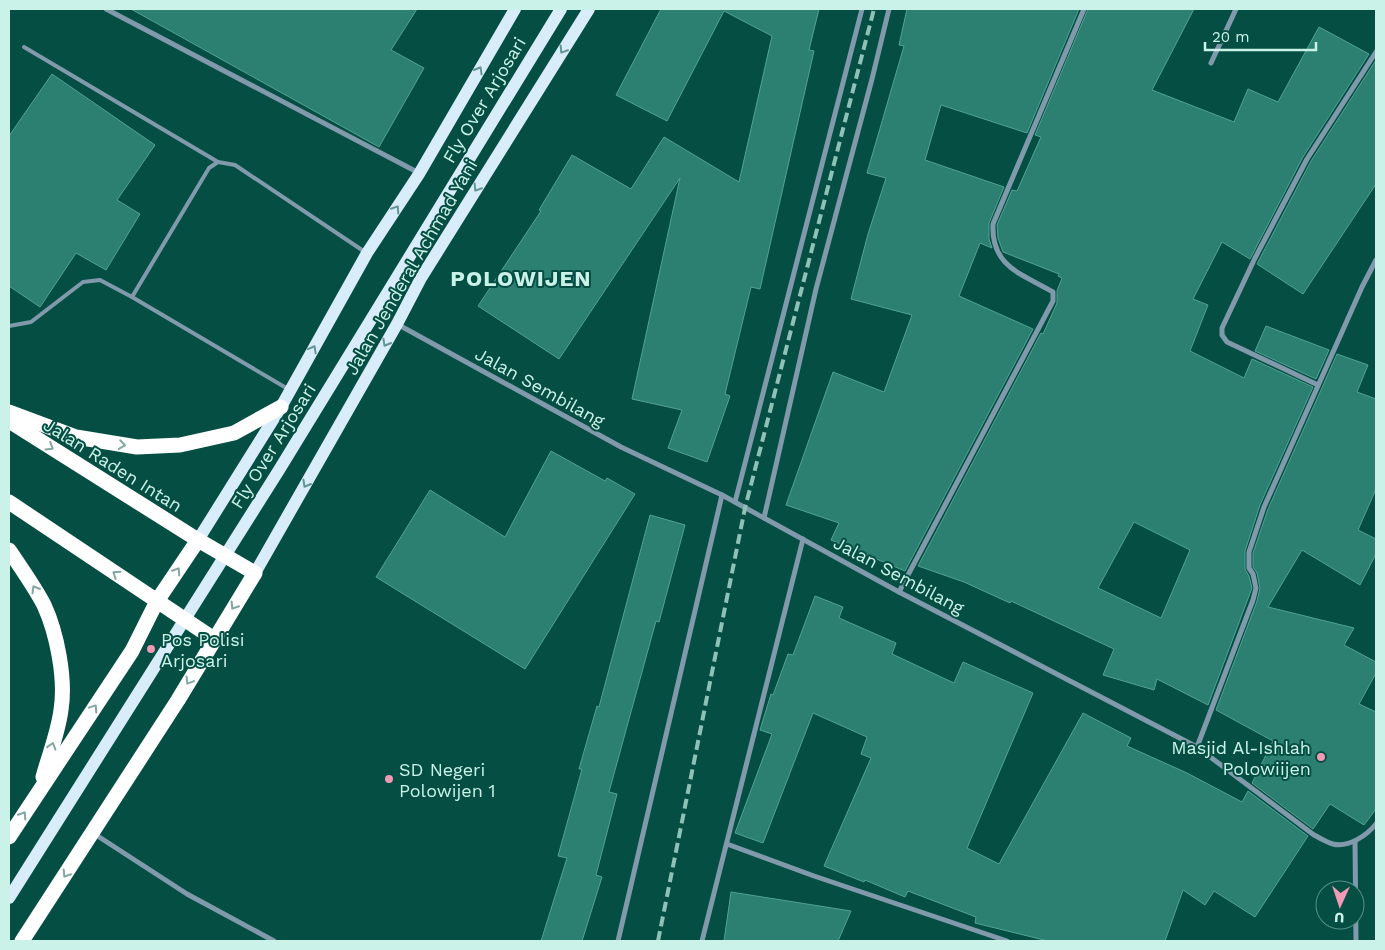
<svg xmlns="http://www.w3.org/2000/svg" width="1385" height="950" font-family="'Work Sans',sans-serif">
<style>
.building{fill:#2b8071;stroke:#52a393;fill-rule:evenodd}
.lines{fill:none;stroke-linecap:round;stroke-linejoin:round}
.lane{stroke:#819aab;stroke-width:4}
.street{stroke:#819aab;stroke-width:5}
.primary{stroke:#d8ecfa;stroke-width:12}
.highway{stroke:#fff;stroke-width:15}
.rail{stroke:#90c1b7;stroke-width:4;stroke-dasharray:10 5;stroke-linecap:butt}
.oneway{stroke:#649595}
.oneway2{stroke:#82a6a1}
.poi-dot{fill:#f09ab6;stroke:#054e43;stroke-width:2}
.labels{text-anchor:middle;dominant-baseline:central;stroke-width:4;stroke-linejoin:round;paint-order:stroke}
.street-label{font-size:18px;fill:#cbf2e8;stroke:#054e43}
.poi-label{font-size:18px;fill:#cbf2e8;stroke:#054e43;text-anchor:start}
.district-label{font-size:22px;font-weight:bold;letter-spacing:1px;fill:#cbf2e8;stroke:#054e43}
</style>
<rect width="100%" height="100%" fill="#054e43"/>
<g class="building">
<path d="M 131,9 L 417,9 L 391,50 L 424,68 L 379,147 Z"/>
<path d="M 661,9 L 819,9 L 809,50 L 814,51 L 760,289 L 751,287 L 725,394 L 730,396 L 707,462 L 668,448 L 682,410 L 632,399 L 680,178 L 559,359 L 478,306 L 541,211 L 539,210 L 572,155 L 631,189 L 664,137 L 739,182 L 772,36 L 724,11 L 667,121 L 616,95 Z"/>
<path d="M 907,9 L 1079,9 L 1027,133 L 941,105 L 925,160 L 1004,187 L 989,223 L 989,239 L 992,248 L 980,243 L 959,296 L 1033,329 L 905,571 L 831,540 L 839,523 L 786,505 L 833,372 L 884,392 L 912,315 L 851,299 L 868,234 L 886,178 L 867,173 L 904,46 L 899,45 Z"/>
<path d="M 1088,9 L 1194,9 L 1152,90 L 1234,122 L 1248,89 L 1278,102 L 1319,27 L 1369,54 L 1303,157 L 1250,259 L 1222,242 L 1193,299 L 1208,305 L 1190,351 L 1244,378 L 1252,359 L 1313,387 L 1260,505 L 1245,551 L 1245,569 L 1249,576 L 1252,588 L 1208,705 L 1157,679 L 1154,690 L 1103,675 L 1114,649 L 1011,601 L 1010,603 L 964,582 L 918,566 L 1041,333 L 1043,334 L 1057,303 L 1057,291 L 1062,278 L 1058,276 L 1059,274 L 1003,252 L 998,238 L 997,225 L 1012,190 L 1017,191 L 1041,137 L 1035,135 ZM 1134,522 L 1190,550 L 1161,618 L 1098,588 Z"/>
<path d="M 1376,60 L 1376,184 L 1303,294 L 1257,264 L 1311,161 Z"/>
<path d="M 52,74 L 155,145 L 117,200 L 140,214 L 106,270 L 76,253 L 40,307 L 9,286 L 9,136 Z"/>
<path d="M 1266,326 L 1329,350 L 1316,379 L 1255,351 Z"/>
<path d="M 1337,354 L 1368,365 L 1357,392 L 1376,399 L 1376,489 L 1358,530 L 1376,539 L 1376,554 L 1360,585 L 1302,550 L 1268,607 L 1354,628 L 1344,645 L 1376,662 L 1376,673 L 1359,704 L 1376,712 L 1376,809 L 1364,825 L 1330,804 L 1313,829 L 1252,783 L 1273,741 L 1216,710 L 1257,601 L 1260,588 L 1257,573 L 1253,567 L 1253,553 L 1268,509 Z"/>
<path d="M 551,451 L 605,481 L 607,478 L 635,494 L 525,669 L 376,577 L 430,490 L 505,537 Z"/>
<path d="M 650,515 L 685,525 L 659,622 L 656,621 L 609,792 L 617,794 L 596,875 L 602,877 L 582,941 L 541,941 L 567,858 L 558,856 L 582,769 L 579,769 L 597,706 L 599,707 Z"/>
<path d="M 815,596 L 843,607 L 839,618 L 896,643 L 892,654 L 954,683 L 963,662 L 1033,693 L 967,848 L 999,864 L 1083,713 L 1131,738 L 1127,746 L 1187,773 L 1242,802 L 1248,791 L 1308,836 L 1255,917 L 1214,891 L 1205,905 L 1183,890 L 1165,941 L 1048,941 L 975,923 L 976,917 L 908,891 L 905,897 L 865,880 L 864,882 L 824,866 L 871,758 L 861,754 L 867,737 L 813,713 L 763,843 L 735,833 L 772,734 L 760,730 L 771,694 L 773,695 L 788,654 L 793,655 Z"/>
<path d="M 731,892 L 851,911 L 838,941 L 724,941 Z"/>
</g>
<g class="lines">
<g class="lane">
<path d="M 24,47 L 218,162"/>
<path d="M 9,326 L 31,322 L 83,282 L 100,280 L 132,297"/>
<path d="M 288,389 L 132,297 L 209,168 L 218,162 L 235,165 L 365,252"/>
</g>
<g class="street">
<path d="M 106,9 L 419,173"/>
<path d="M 1211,63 L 1236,9"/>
<path d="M 397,324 L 621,447 L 722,495 L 899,592 L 1197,747 L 1314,835 C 1320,838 1326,842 1333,844 C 1349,848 1367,835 1376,824"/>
<path d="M 1318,385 L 1227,342 L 1222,335 L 1222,328 L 1255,258 L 1307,159 L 1376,52"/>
<path d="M 735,502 L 862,9"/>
<path d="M 764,518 L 816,289 L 872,79 L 889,9"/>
<path d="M 899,592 L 1053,301 L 1053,292 C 1022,274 991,267 993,224 L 1084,9"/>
<path d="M 1197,747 L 1253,600 L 1256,588 L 1253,574 L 1249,568 L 1249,552 L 1264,507 L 1362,287 L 1376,260"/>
<path d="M 93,833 L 187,894 L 274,941"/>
<path d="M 1355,841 L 1356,941"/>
<path d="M 727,844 L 814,876 L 1007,941"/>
<path d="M 618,941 L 722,495"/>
<path d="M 702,941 L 803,539"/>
</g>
<g class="primary">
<path d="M 198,540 L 281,407 L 367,253 L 419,174 L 515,9"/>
<path d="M 255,573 L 397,324 L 421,278 L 589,9"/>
<path d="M 9,898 L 279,470 L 561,9"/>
</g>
<g class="highway">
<path d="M 9,412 L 76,437 L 137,447 L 180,445 L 234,433 L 281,407"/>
<path d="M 9,421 L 198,540 L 255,573 L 178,700 L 22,941"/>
<path d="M 9,502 L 214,639"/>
<path d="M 9,550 C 21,568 34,586 44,605 C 57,633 66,679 61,710 C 58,733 49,755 43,777"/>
<path d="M 9,837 L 132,651 L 157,601 L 198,540"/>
</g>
<path class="rail" d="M 658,941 L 745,508 L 874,9"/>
</g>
<defs><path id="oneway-chevron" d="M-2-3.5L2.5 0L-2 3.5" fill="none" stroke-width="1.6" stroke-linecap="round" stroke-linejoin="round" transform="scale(1.25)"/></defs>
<g class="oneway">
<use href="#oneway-chevron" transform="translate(563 50) rotate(122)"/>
<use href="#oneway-chevron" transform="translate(479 70) rotate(-60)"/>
<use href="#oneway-chevron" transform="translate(477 188) rotate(122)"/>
<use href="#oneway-chevron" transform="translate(396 209) rotate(-57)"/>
<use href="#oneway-chevron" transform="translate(386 343) rotate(120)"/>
<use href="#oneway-chevron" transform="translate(313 349) rotate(-61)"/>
<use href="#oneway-chevron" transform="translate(306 484) rotate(120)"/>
</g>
<g class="oneway2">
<use href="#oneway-chevron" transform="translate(122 445) rotate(9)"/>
<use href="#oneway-chevron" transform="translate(50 447) rotate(32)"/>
<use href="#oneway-chevron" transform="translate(177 571) rotate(-57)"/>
<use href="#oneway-chevron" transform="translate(116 574) rotate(-146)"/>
<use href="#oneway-chevron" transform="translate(35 589) rotate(-120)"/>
<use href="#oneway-chevron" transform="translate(234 606) rotate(122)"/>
<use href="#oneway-chevron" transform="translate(189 681) rotate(121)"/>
<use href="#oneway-chevron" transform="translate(94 708) rotate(-56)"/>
<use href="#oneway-chevron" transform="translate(52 746) rotate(-73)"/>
<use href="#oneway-chevron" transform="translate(23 815) rotate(-57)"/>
<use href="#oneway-chevron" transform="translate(66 874) rotate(123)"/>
</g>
<g class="poi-dot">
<circle cx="151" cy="649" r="5"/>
<circle cx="1321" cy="757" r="5"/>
<circle cx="389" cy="779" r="5"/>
</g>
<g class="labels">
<g class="street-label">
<text transform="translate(484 100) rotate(-59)">Fly Over Arjosari</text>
<text transform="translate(411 267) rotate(-60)">Jalan Jenderal Achmad Yani</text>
<text transform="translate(540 387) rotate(29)">Jalan Sembilang</text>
<text transform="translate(273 446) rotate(-58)">Fly Over Arjosari</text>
<text transform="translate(113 465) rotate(32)">Jalan Raden Intan</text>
<text transform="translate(899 575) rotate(28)">Jalan Sembilang</text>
</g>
<g class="poi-label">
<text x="161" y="639">Pos Polisi<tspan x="161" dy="21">Arjosari</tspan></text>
<text x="1311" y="747" text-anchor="end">Masjid Al-Ishlah<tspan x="1311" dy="21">Polowiijen</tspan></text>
<text x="399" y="769">SD Negeri<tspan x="399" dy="21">Polowijen 1</tspan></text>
</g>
<g class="district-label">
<text x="521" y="278">POLOWIJEN</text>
</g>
</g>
<rect width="1385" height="950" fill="none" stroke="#cbf2e8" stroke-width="20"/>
<g transform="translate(1340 905) rotate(183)"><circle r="24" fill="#054e43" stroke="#549085"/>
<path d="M0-4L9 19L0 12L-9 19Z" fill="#f09ab6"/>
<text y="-8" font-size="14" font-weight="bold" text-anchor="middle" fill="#cbf2e8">U</text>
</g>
<path d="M1205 42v8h111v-8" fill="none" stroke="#cbf2e8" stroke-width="2.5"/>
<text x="1212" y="42" font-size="15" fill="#cbf2e8" stroke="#054e43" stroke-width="4" paint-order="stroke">20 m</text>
</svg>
